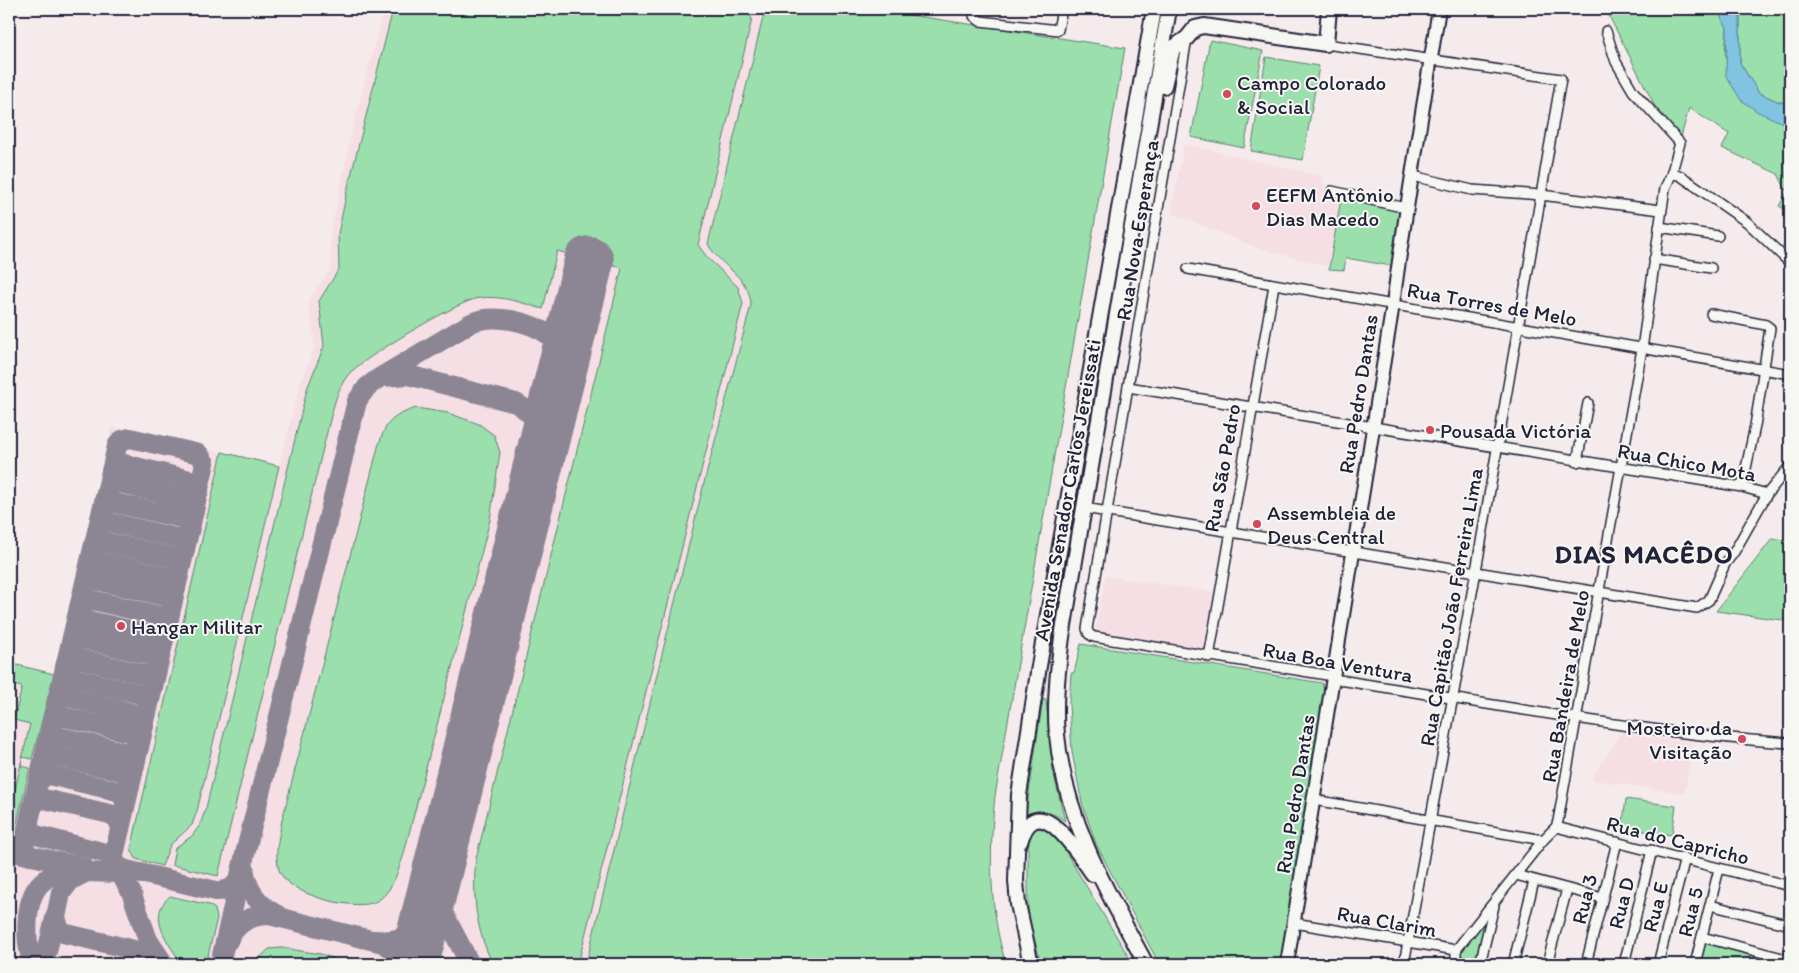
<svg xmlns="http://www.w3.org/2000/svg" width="1799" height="973" font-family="Itim,sans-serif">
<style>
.built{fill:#f6dee5}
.green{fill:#9adfac;stroke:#5e8074}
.water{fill:#80c4e1;stroke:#5a839f}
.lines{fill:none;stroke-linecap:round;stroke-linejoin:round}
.taxiway{stroke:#8c8694;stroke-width:20}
.runway{stroke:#8c8694;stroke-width:50}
.street-casing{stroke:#22223b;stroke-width:12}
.secondary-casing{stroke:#22223b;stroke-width:16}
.primary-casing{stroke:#22223b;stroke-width:18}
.street{stroke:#f6f6f2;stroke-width:9}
.secondary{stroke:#f6f6f2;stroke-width:12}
.primary{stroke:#f6f6f2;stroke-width:14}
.poi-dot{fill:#d1495b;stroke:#f6f6f2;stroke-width:2}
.labels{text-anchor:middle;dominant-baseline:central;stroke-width:4;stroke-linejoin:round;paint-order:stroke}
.poi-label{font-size:21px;fill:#22223b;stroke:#f6f6f2;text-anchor:start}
.street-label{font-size:21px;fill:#22223b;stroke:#f6f6f2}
.district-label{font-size:26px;font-weight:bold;letter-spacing:1px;fill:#22223b;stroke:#f6f6f2}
</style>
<rect width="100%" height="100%" fill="#f6ebec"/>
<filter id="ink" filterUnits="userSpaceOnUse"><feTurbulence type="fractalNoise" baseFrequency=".02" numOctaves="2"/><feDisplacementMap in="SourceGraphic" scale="10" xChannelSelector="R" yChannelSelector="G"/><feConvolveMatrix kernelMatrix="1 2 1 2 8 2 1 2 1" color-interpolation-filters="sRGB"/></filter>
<g filter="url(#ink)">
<g class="built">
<path d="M 384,9 L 765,9 L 708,243 L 746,284 L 751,305 L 705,479 L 586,964 L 9,964 L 9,663 L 54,673 L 112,427 L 279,465 L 302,378 L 315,346 L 308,301 L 331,268 L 330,235 L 353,126 Z"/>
<path d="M 1184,144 L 1321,176 L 1328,196 L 1341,198 L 1329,267 L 1254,247 L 1171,213 Z"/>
<path d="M 1106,576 L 1214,592 L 1204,648 L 1095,632 Z"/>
<path d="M 1621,732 L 1693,743 L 1685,793 L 1591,780 Z"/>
</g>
<g class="green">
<path d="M 393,9 L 746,9 L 752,19 L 698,245 L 707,257 L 738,287 L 743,303 L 578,964 L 493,964 C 476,931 472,897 476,859 L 622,268 L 557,251 L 543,309 C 522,303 501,295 479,298 C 460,300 361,359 348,375 C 338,387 334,405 330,420 L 218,876 L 172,865 L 175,848 L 192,836 L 200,825 L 206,808 L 307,389 L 324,346 L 319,301 L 339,269 L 338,234 L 347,191 Z"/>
<path d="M 765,9 L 871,9 L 1125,48 L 995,796 C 989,853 989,909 1006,964 L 586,964 L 705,479 L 751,305 C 750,276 720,267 708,244 Z"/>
<path d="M 1589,9 L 1716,9 L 1727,27 L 1725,54 L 1779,121 L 1786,122 L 1790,126 L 1790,212 L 1779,206 L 1787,192 L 1778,174 L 1722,148 L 1729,134 L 1689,108 L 1681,137 L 1659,114 L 1606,10 Z"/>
<path d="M 1740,9 L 1783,9 L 1790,25 L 1790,103 L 1779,102 L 1759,93 L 1740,63 Z"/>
<path d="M 1210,40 L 1263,51 L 1244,148 L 1191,137 Z"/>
<path d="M 1266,57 L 1319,66 L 1303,160 L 1251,151 Z"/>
<path d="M 1341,198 L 1398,209 L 1401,214 L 1393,264 L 1391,266 L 1346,258 L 1344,270 L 1329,269 Z"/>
<path d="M 416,408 L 448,413 L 479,424 L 494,435 L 500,452 L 490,520 L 403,857 C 397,873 391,897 372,903 C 350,910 286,894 279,870 C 274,854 279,837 282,820 L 378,447 C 386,422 390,417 416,408 Z"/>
<path d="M 222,452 L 279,466 L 197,811 L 192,825 L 170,845 L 162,866 L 136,859 L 131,849 Z"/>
<path d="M 1772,539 L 1790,540 L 1790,621 L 1716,611 Z"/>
<path d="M 1081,644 L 1322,683 L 1324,691 L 1280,964 L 1159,964 L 1096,844 L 1082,803 L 1072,752 L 1069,704 L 1071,673 L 1074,673 Z"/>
<path d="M 9,663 L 54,674 L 32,759 L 23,757 L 21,766 L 30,768 L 13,840 L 9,843 L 9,807 L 11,807 L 30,724 L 14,720 L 22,687 L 9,684 Z"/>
<path d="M 1043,699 L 1046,700 L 1053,771 L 1065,821 C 1051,811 1039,808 1025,819 Z"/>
<path d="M 1626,799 L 1676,806 L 1672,835 L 1622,828 Z"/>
<path d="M 1044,828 L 1055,834 L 1133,964 L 1041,964 L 1028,916 L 1028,838 L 1034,829 Z"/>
<path d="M 170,896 L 209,905 L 215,909 L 217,918 L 206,964 L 182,964 C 170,945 145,917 170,896 Z"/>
<path d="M 1485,921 L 1479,963 L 1457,956 Z"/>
<path d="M 1707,941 L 1790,962 L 1790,964 L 1698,964 L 1703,944 Z"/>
<path d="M 282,948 L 321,954 L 349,964 L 253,964 L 269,949 Z"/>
</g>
<path class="water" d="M 1716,9 L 1740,9 L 1740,63 L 1759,93 L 1779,102 L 1790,103 L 1790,126 L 1758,112 L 1741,100 L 1726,76 L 1727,27 Z"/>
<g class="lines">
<g class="taxiway">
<path d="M 384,377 L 408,375 L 516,403 C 537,415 543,432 541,455"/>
<path d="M 111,471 L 117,465 L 124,464 L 194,481 L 199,492"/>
<path d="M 107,491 L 111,485 L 120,483 L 188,500 L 194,507 L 194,512"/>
<path d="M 102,510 L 107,504 L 115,503 L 181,518 L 188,523 L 189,531"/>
<path d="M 98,529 L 102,524 L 108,522 L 176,538 L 182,541 L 185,550"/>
<path d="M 93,549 L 98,543 L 105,542 L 170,557 L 179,562 L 180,570"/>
<path d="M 89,569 L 94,562 L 104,562 L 168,577 L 174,581 L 176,589"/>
<path d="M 84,588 L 89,582 L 96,580 L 164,596 L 169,600 L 171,608"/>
<path d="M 79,608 L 83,603 L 92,600 L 160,616 L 166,622 L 166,629"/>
<path d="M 75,628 L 79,622 L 86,620 L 155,636 L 161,642 L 162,649"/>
<path d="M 70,647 L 76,640 L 83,639 L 150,655 L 157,661 L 157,669"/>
<path d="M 65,667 L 68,662 L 76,658 L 146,675 L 151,679 L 153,688"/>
<path d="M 61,685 L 65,680 L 73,678 L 140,694 L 147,699 L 148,707"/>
<path d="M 57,705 L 61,699 L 68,697 L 136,714 L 142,719 L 144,726"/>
<path d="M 52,724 L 57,718 L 64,717 L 129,732 L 138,738 L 139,746"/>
<path d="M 47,744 L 51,739 L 60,737 L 128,753 L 133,756 L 135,765"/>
<path d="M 43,763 L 46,758 L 54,756 L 121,771 L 128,775 L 130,786"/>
<path d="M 38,783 L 44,776 L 49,775 L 117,791 L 125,799 L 125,807"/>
<path d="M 32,808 L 36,801 L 44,799 L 110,814 L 119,820 L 120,829"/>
<path d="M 29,824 L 31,831 L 36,835 L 109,854 L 131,892 L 148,940 L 162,961"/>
<path d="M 9,851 L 77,866"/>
<path d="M 30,856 L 25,850 L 24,842 L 117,446 L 122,440 L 130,438 L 199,454 L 205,463 L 114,855 C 113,871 133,871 145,874"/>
<path d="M 244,866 C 246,890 258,906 280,916"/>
<path d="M 435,882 L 439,905 L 470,964"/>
<path d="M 374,940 C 421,945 425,915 435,879"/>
<path d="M 228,941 C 236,923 250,915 269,915 L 383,943 L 398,953 L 404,964"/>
<path d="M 33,964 C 25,944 24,903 39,885 C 44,879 51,876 58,873 C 68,869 75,866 85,868"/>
<path d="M 44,964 L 56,914"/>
<path d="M 164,964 L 147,953 L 63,933 L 59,928 L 56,917 L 61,893 L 71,880 L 87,872 L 145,874 L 216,891 C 227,891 233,889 239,879"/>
<path d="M 220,964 L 245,854 L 357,401 L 367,387 L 379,378 L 471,323 C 493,313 531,321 550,336 C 561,346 561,365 560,378"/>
</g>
<path class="runway" d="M 414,964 L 589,261"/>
<defs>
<g id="street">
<path d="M 975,9 L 974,16 L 980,21 L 1058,30 L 1062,9"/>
<path d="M 1606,31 L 1616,62 L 1633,91 L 1680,143 L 1671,175"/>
<path d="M 1187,38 L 1087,629 L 1089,634 L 1094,637 L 1327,675 L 1339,680 C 1489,703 1639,733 1790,743"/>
<path d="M 1326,44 L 1561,79 L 1476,571 L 1404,964"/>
<path d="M 1413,176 L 1472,190 L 1541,195 L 1661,210"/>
<path d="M 1332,191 L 1406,208"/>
<path d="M 1659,227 L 1718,236"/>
<path d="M 1654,259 L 1711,268"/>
<path d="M 1188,269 L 1790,374"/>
<path d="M 1711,314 L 1766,325 L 1770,328 L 1755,426 L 1742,487"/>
<path d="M 1128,387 L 1742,487 L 1767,494"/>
<path d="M 1577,462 L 1588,403"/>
<path d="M 1084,508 L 1697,608 L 1709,600 L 1725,564 L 1734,552 L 1767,494 L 1790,466"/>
<path d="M 1209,657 L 1274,285"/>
<path d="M 1314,800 L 1543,840"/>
<path d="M 1556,827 L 1790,886"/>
<path d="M 1516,875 L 1602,898"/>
<path d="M 1710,905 L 1790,925"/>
<path d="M 1294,923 L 1456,950 L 1456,958 L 1463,964"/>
<path d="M 1702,937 L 1790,960"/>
<path d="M 1456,950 L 1543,840 L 1556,827 L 1558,821 L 1642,349 L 1665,188 L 1671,175 L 1676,174 L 1681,176 L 1747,222 L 1790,263"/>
<path d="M 1480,964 L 1494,906"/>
<path d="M 1513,964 L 1534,881"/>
<path d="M 1547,964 L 1567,889"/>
<path d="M 1586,964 L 1617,842"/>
<path d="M 1624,964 L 1652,850"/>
<path d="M 1658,964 L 1685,858"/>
<path d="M 1695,964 L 1719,869"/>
</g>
<path id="secondary" d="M 1287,964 L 1393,304 C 1406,206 1423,107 1439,9"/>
<g id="primary">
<path d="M 1164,86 L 1173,48 L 1187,38 L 1195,28 L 1204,26 L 1326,44 L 1329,9"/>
<path d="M 1020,842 C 1037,784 1078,854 1093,874"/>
<path d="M 1031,964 L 1018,904 L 1016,881 L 1019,795 L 1039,666 L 1154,9"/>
<path d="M 1146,964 C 1107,892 1065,819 1057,735 C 1054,702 1058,669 1062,637 L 1169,9"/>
</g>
</defs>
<use href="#street" class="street-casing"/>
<use href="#secondary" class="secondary-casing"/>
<use href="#primary" class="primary-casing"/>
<use href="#street" class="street"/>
<use href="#secondary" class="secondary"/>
<use href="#primary" class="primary"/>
</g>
</g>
<g class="poi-dot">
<circle cx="1227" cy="94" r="5"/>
<circle cx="1256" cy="206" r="5"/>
<circle cx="1430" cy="430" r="5"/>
<circle cx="1257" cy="524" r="5"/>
<circle cx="121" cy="626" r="5"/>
<circle cx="1742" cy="739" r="5"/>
</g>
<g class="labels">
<g class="poi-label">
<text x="1237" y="82">Campo Colorado<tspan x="1237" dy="24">&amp; Social</tspan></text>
<text x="1266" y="194">EEFM Antônio<tspan x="1266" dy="24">Dias Macedo</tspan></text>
<text x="1440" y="430">Pousada Victória</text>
<text x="1267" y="512">Assembleia de<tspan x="1267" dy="24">Deus Central</tspan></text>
<text x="131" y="626">Hangar Militar</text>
<text x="1732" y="727" text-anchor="end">Mosteiro da<tspan x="1732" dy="24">Visitação</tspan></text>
</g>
<g class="street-label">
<text transform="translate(1137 230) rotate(-81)">Rua Nova Esperança</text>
<text transform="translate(1492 304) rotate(10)">Rua Torres de Melo</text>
<text transform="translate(1358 394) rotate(-81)">Rua Pedro Dantas</text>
<text transform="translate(1687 462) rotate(10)">Rua Chico Mota</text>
<text transform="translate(1222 468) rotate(-80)">Rua São Pedro</text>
<text transform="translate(1067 490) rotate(-80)">Avenida Senador Carlos Jereissati</text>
<text transform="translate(1451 607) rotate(-80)">Rua Capitão João Ferreira Lima</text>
<text transform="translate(1338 662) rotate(10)">Rua Boa Ventura</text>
<text transform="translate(1565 686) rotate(-80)">Rua Bandeira de Melo</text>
<text transform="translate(1295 794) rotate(-81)">Rua Pedro Dantas</text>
<text transform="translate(1678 840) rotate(14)">Rua do Capricho</text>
<text transform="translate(1584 899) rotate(-76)">Rua 3</text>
<text transform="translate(1621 903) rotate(-76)">Rua D</text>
<text transform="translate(1655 907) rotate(-76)">Rua E</text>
<text transform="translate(1690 912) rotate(-76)">Rua 5</text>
<text transform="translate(1387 921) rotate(10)">Rua Clarim</text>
</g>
<g class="district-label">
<text x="1644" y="554">DIAS MACÊDO</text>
</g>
</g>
<rect width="1799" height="973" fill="none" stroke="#f6f6f2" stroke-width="30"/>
<rect x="15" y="15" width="1769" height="943" fill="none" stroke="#22223b" stroke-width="2" filter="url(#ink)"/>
</svg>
